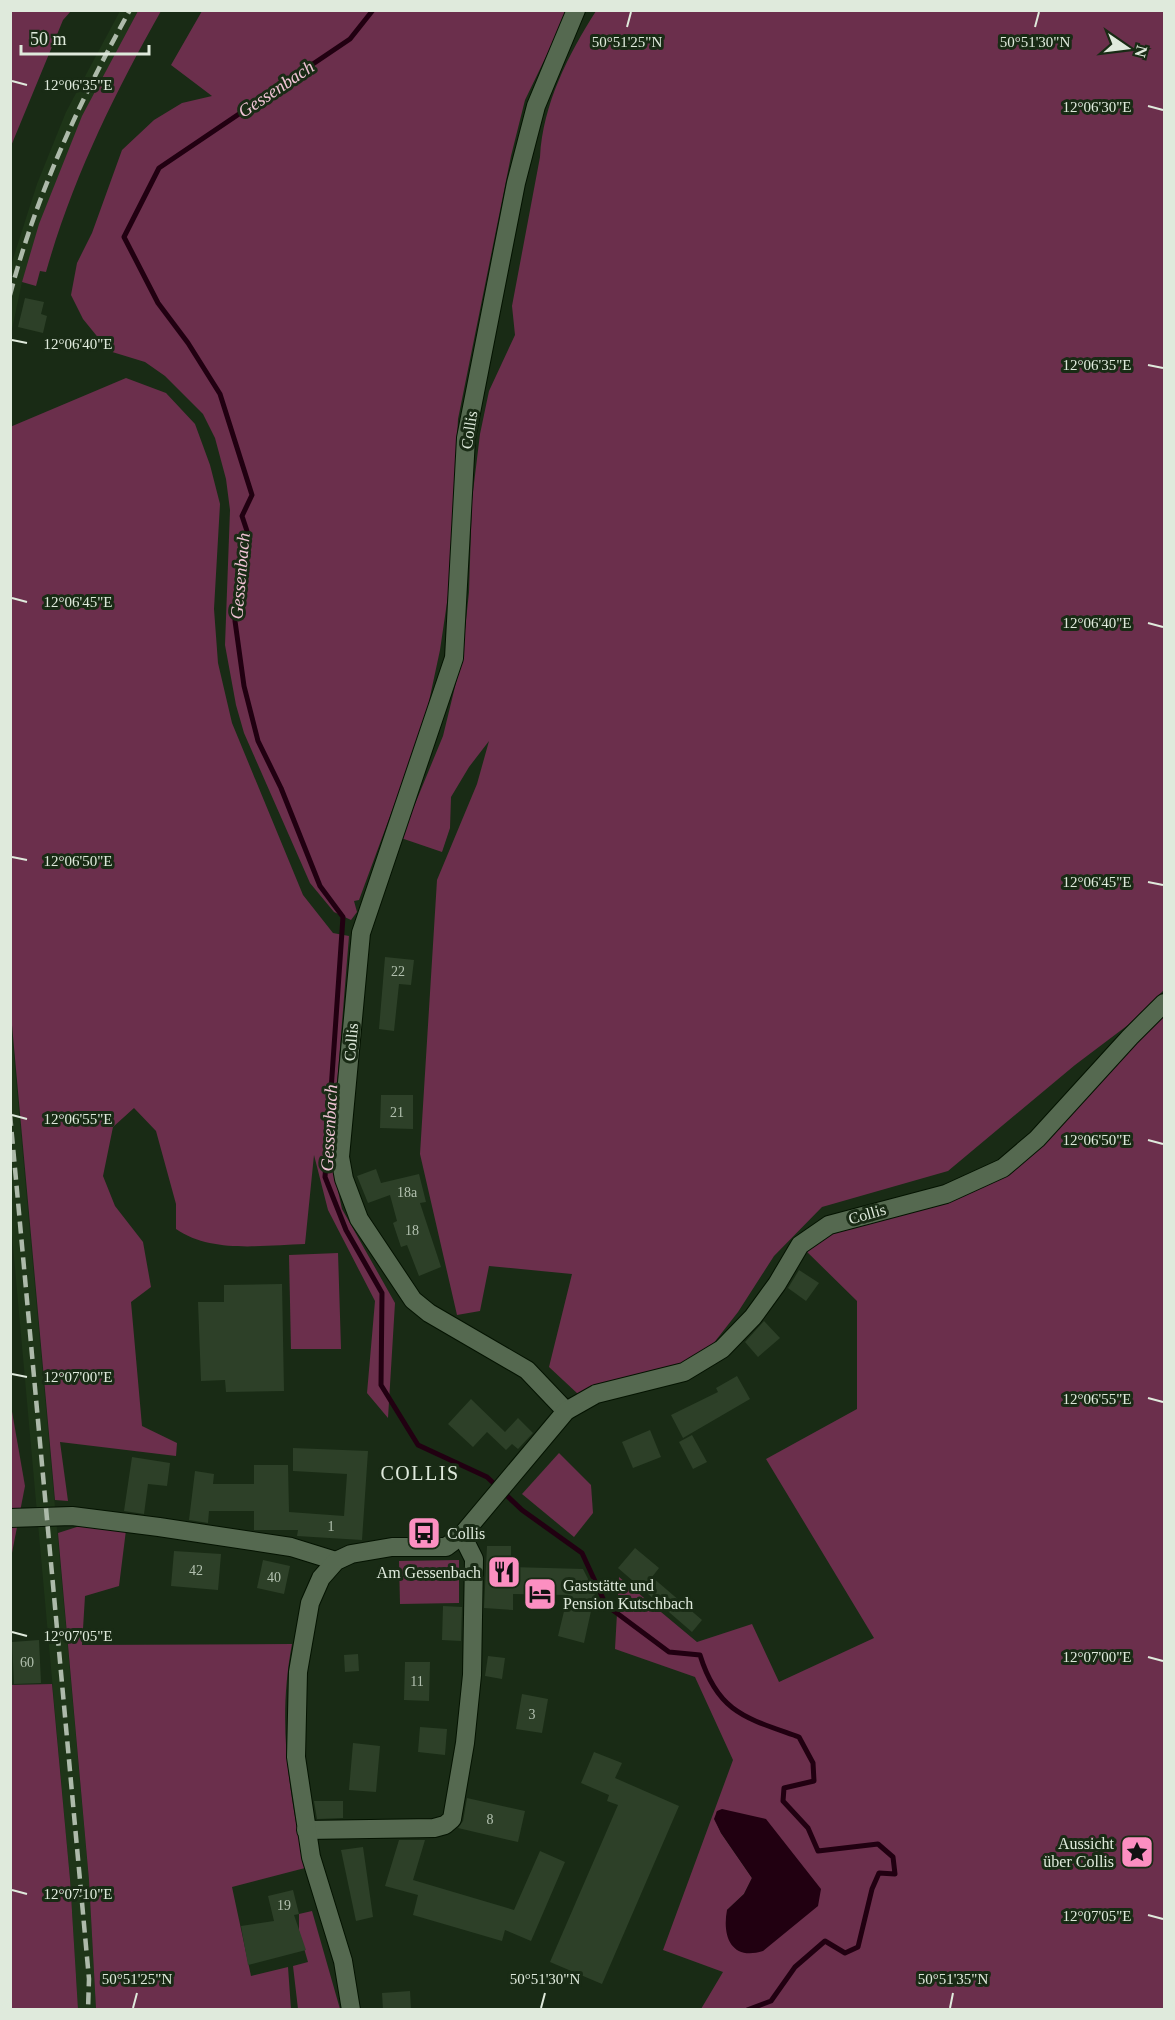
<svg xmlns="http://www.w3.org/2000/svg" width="1175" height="2020" font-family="Georgia,serif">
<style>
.built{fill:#1e3518}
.green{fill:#6b2f4c;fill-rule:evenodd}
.water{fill:#210011}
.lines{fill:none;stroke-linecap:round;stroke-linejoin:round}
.stream{stroke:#210011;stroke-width:5}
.building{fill:#2d4028}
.minor-casing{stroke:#041301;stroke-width:20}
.minor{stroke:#556950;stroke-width:18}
.rail{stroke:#adbaaa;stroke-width:4.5;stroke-dasharray:12 6;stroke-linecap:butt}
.ticks{fill:none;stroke:#dfeadc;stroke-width:2}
.labels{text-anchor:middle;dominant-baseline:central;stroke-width:6;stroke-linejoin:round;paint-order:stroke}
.number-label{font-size:14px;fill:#b2c0af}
.street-label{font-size:16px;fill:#dfeadc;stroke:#192b15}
.poi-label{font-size:16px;fill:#dfeadc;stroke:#192b15;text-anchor:start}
.water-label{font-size:18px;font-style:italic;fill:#f1c4d6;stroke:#192b15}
.quarter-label{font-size:20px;letter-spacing:1.5px;fill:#dfeadc;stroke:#192b15}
.ticks-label{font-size:15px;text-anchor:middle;fill:#dfeadc;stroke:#192b15;stroke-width:6;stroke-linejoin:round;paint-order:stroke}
</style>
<rect width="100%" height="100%" fill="#192b15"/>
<g class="built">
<path d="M 120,11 L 138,11 L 83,116 L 22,282 L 11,334 L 11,265 L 37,184 L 66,112 Z"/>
<path d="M 10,1014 L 89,1880 L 96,2009 L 78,2009 L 70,1879 L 11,1224 Z"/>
</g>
<g class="green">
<path d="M 11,10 L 71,11 L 63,20 L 11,146 Z"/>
<path d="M 138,11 L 161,11 C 114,94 72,180 46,272 L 40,271 L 36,286 L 22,282 L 39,224 L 82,116 Z"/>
<path d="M 202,11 L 568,11 L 525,100 L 511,156 L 458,419 L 449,589 L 440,650 L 428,706 L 413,754 L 359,900 L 354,901 L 357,912 L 351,920 L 334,912 L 310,883 L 244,733 L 236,705 L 225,645 L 230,510 L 226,479 L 215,438 L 203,414 L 165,376 L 145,362 L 109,351 L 83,319 L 71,295 L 77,263 L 92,233 L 122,150 L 154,120 L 182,103 L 212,96 L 171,65 Z"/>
<path d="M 596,11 L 1164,11 L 1164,990 L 1128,1025 L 1075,1065 L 948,1171 L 822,1207 L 774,1256 L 738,1312 L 713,1344 L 680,1366 L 578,1394 L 549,1367 L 572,1274 L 489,1266 L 480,1311 L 457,1315 L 420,1154 L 437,880 L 477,784 L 489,741 L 469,767 L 451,797 L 450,828 L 442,852 L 401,838 L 443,736 L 462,658 L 469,592 L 472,500 L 480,434 L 489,391 L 515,335 L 512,306 L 540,157 C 543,104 568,55 596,11 Z"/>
<path d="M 126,378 L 166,393 L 195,424 L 210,465 L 220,504 L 214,609 L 218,663 L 232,723 L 303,895 L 333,933 L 349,936 L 331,1159 L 342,1209 L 395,1303 L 388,1418 L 367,1393 L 375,1301 L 328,1210 L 314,1155 L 305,1244 C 264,1245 212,1254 176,1229 L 176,1204 L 156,1131 L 134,1108 L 113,1127 L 103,1176 L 115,1206 L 143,1242 L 151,1287 L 131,1302 L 142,1426 L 177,1443 L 176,1456 L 60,1442 L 68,1501 L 55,1500 L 11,1014 L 10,427 Z"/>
<path d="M 1164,1003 L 1164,2009 L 701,2009 L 723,1972 L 663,1950 L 733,1760 L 695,1677 L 615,1649 L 619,1577 L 697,1642 L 752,1624 L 779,1682 L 874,1638 L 766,1459 L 857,1409 L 857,1301 L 800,1245 L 1003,1168 ZM 717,1811 L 818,1906 L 727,1910 L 744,1894 L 752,1878 L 721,1833 L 715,1819 Z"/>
<path d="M 338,1253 L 341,1349 L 291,1349 L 289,1255 Z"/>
<path d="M 10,1400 L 25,1486 L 11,1558 L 10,1558 Z"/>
<path d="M 559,1453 L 591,1485 L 593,1513 L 574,1537 L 522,1494 Z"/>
<path d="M 86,1524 L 126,1530 L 119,1586 L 85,1596 L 82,1645 L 292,1644 C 277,1724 289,1790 305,1868 L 232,1887 L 251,1976 L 288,1967 L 291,2009 L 96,2009 L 89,1880 L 58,1533 Z"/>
<path d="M 459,1560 L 459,1603 L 400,1604 L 399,1561 Z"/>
<path d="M 52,1684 L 70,1879 L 78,2009 L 11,2009 L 11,1685 Z"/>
<path d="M 312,1911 L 340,2009 L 298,2009 L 293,1966 L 308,1962 L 299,1931 L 299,1914 Z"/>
</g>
<path class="water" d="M 722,1809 L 766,1819 L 821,1889 L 818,1906 L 763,1951 C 731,1961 722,1936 727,1910 L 744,1894 L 752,1878 L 721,1833 L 714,1819 L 717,1811 Z"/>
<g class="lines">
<path class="stream" d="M 373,10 L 350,39 L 159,168 L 124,237 L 158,303 L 188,343 L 220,394 L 252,495 L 242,516 L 247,531 L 241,559 L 235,621 L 244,686 L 258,741 L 281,788 L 320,886 L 343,917 L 325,1177 L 346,1230 L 382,1293 L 381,1385 L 418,1445 L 487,1477 L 522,1510 L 582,1553 L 606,1605 L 669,1652 L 700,1655 C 718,1713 746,1718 799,1737 L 813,1763 L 814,1781 L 784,1788 L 783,1801 L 808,1828 L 818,1851 L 878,1844 L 893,1857 L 895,1874 L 879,1873 L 872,1889 L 858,1947 L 845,1953 L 825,1941 L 795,1967 L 771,2001 L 747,2010"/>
</g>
<g class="building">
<path d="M 25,298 L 44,302 L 41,314 L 47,316 L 43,333 L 18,327 Z"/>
<path d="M 385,957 L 414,960 L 411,985 L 399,984 L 394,1031 L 379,1029 Z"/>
<path d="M 381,1095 L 413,1095 L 413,1129 L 380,1128 Z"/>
<path d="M 376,1169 L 381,1183 L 419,1174 L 426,1202 L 420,1203 L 441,1267 L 419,1276 L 407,1245 L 401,1247 L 393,1223 L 397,1221 L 390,1195 L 368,1203 L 357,1176 Z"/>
<path d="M 799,1270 L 819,1283 L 806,1301 L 788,1288 Z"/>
<path d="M 282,1284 L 284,1391 L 226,1392 L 225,1380 L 201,1381 L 198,1302 L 224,1302 L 224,1285 Z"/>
<path d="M 764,1321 L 780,1338 L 758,1357 L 745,1342 Z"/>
<path d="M 737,1376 L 750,1399 L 683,1438 L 671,1415 L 718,1392 L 716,1388 Z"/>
<path d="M 471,1399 L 505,1432 L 518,1418 L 533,1433 L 518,1449 L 512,1444 L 506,1450 L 487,1432 L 473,1447 L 448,1424 Z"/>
<path d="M 650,1430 L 661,1457 L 633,1468 L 622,1442 Z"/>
<path d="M 692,1435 L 707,1462 L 693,1469 L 679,1442 Z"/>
<path d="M 293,1448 L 368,1451 L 362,1540 L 297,1536 L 298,1530 L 254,1530 L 254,1511 L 209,1511 L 208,1523 L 189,1520 L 195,1471 L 214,1474 L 213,1484 L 254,1484 L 254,1465 L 288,1465 L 289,1512 L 344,1516 L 347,1474 L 293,1471 Z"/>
<path d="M 132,1457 L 170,1463 L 167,1486 L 148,1484 L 144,1514 L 124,1511 Z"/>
<path d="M 487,1546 L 511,1546 L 511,1567 L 583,1569 L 595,1593 L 584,1643 L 558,1636 L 568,1595 L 513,1594 L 513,1610 L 484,1608 Z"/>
<path d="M 635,1548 L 659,1568 L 652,1577 L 702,1620 L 692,1632 L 618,1568 Z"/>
<path d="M 174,1551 L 221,1554 L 218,1590 L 171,1586 Z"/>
<path d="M 263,1560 L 290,1566 L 284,1594 L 257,1588 Z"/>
<path d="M 443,1606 L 462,1607 L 461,1641 L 442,1640 Z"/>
<path d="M 39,1640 L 41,1683 L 14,1684 L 12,1642 Z"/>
<path d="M 358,1654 L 359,1671 L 345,1672 L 344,1655 Z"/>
<path d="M 488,1656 L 505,1658 L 502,1679 L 485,1676 Z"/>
<path d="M 405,1662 L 430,1662 L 429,1701 L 404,1700 Z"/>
<path d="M 522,1694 L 548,1699 L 542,1733 L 516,1729 Z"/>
<path d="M 420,1727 L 447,1729 L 445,1755 L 418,1752 Z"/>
<path d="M 353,1743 L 380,1746 L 376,1792 L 349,1790 Z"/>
<path d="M 594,1752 L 622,1763 L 615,1778 L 679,1806 L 602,1984 L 550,1962 L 618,1805 L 607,1801 L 609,1795 L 581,1783 Z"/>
<path d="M 467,1798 L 525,1811 L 518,1842 L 458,1828 L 463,1821 Z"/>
<path d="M 343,1801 L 343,1818 L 317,1819 L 314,1801 Z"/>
<path d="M 399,1840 L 425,1840 L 413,1880 L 514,1910 L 540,1851 L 565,1862 L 531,1941 L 505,1930 L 502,1941 L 413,1915 L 418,1895 L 385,1886 Z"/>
<path d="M 363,1847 L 373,1917 L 356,1921 L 341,1850 Z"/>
<path d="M 293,1890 L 299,1914 L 294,1915 L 306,1950 L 248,1965 L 241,1926 L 274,1921 L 268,1896 Z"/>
<path d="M 410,1991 L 411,2010 L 383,2010 L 382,1993 Z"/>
</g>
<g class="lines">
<defs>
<g id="minor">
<path d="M 566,1411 L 527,1370 L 429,1313 L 413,1300 L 359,1219 L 344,1179 L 340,1157 L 361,933 L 454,658 L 466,438 L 516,183 L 536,106 L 576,10"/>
<path d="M 10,1518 L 72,1516 L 159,1527 L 291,1547 L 336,1561"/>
<path d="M 306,1830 L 434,1828 L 445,1825 L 452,1819 L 465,1743 L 472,1675 L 474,1559 L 462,1535"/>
<path d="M 351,2010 L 343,1961 L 311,1857 L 296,1757 L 298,1672 L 310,1603 L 321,1578 L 336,1561 L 351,1554 L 392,1547 L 446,1547 L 462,1535 L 566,1411 L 596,1394 L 684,1372 L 722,1349 L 753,1317 L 777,1284 L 800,1245 L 829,1225 L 946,1194 L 1003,1168 L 1037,1139 L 1130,1037 L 1164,1003"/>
</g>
</defs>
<use href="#minor" class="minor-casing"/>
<use href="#minor" class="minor"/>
<g class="rail">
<path d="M 10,295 C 36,195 80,100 130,10"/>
<path d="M 10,1114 L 89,1979 L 88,2010"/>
</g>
</g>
<path class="ticks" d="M 627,27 L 631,12M 1035,27 L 1039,12M 12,81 L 27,85M 1148,106 L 1163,110M 12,340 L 27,343M 1148,365 L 1163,368M 12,598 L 27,602M 1148,623 L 1163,627M 12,857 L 27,860M 1148,882 L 1163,885M 12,1115 L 27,1119M 1148,1140 L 1163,1144M 12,1374 L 27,1377M 1148,1398 L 1163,1402M 12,1632 L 27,1636M 1148,1657 L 1163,1661M 12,1890 L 27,1894M 1148,1915 L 1163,1919M 133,2008 L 137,1993M 541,2008 L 545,1993M 950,2008 L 953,1993"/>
<defs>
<symbol id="bus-square" viewBox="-11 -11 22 22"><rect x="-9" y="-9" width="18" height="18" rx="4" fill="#fc8fc1" stroke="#192b15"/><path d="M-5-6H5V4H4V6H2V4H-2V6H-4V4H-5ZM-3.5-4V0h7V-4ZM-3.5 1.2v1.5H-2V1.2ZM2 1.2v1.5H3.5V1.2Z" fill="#111"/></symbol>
<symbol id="restaurant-square" viewBox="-11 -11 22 22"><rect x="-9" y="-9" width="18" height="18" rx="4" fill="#fc8fc1" stroke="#192b15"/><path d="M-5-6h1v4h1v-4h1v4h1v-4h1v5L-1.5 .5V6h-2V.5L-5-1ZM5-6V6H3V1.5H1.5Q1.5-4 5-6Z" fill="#111"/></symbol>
<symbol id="hotel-square" viewBox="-11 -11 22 22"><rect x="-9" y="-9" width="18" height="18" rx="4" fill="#fc8fc1" stroke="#192b15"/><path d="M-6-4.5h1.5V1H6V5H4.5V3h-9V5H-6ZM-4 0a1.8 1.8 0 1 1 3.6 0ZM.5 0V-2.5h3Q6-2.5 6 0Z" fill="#111"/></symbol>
<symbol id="sight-square" viewBox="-11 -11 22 22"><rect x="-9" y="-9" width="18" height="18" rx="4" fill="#fc8fc1" stroke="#192b15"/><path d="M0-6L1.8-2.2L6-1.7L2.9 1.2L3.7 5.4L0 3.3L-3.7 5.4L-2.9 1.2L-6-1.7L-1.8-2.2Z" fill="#111"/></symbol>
</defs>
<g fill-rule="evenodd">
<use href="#bus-square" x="405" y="1514" width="38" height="38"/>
<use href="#restaurant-square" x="485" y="1553" width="38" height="38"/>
<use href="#hotel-square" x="521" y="1575" width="38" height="38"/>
<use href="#sight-square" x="1118" y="1833" width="38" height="38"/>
</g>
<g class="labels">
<g class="number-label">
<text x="398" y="971">22</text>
<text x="397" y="1112">21</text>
<text x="407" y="1192">18a</text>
<text x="412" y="1230">18</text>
<text x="331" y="1526">1</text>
<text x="196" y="1570">42</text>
<text x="274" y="1577">40</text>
<text x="27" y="1662">60</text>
<text x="417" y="1681">11</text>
<text x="532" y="1714">3</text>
<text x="490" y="1819">8</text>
<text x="284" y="1905">19</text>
</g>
<g class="street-label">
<text transform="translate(469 430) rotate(-81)">Collis</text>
<text transform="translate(351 1042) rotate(-85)">Collis</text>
<text transform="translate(867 1214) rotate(-16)">Collis</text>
</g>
<g class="poi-label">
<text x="447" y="1533">Collis</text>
<text x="481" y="1572" text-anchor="end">Am Gessenbach</text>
<text x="563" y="1585">Gaststätte und<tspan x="563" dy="18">Pension Kutschbach</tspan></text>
<text x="1114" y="1843" text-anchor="end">Aussicht<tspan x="1114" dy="18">über Collis</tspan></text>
</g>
<g class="water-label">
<text transform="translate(276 89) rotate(-34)">Gessenbach</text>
<text transform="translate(240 576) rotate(-85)">Gessenbach</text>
<text transform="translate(329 1128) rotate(-87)">Gessenbach</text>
</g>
<g class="quarter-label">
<text x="420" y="1473">COLLIS</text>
</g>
</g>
<g class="ticks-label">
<text x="627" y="47">50°51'25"N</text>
<text x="1035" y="47">50°51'30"N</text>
<text x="78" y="90">12°06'35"E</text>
<text x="1097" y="112">12°06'30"E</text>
<text x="78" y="349">12°06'40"E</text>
<text x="1097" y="370">12°06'35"E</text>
<text x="78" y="607">12°06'45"E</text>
<text x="1097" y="628">12°06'40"E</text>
<text x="78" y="866">12°06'50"E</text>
<text x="1097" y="887">12°06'45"E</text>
<text x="78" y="1124">12°06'55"E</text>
<text x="1097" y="1145">12°06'50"E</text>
<text x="78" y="1382">12°07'00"E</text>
<text x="1097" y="1404">12°06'55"E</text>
<text x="78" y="1641">12°07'05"E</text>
<text x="1097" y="1662">12°07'00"E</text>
<text x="78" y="1899">12°07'10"E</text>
<text x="1097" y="1921">12°07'05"E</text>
<text x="137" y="1984">50°51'25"N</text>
<text x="545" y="1984">50°51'30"N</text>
<text x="953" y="1984">50°51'35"N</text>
</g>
<rect width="1175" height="2020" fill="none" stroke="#dfeadc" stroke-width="24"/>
<g transform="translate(1127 48) rotate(104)" stroke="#192b15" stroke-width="4.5" paint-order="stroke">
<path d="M0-4.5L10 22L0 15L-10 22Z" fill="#dfeadc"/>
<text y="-9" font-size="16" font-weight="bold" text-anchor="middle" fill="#dfeadc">N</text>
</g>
<path d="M21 45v9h128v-9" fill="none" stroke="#dfeadc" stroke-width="3"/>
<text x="30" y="45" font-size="18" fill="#dfeadc" stroke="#192b15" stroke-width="4.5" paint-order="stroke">50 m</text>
</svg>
